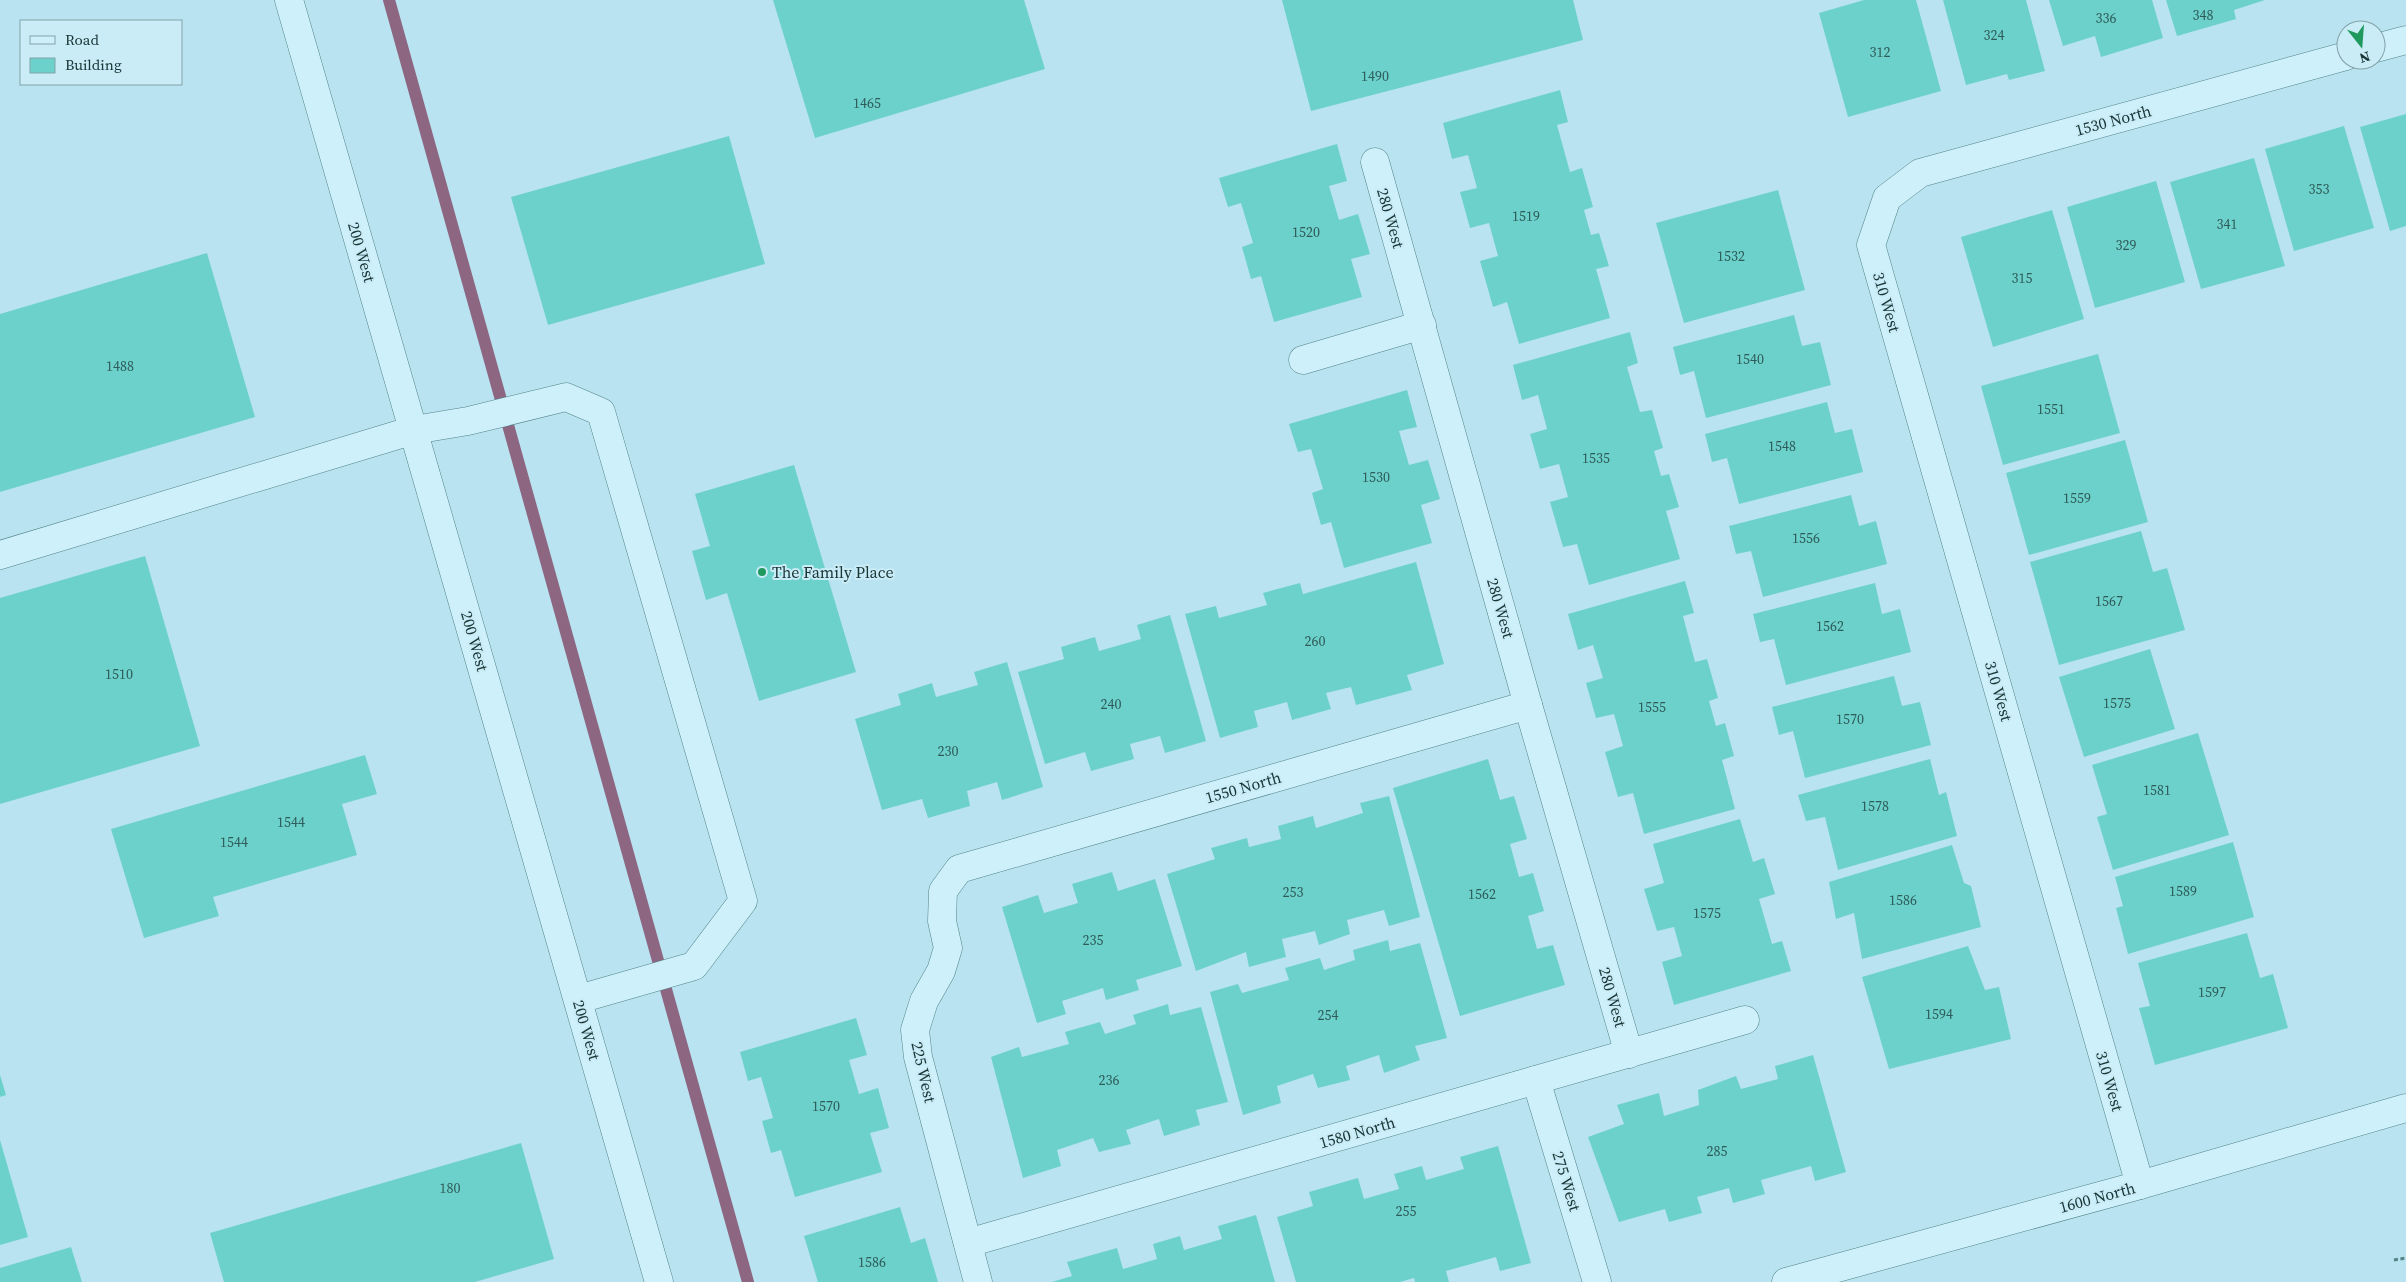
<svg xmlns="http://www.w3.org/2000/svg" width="2406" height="1282" font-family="'Source Serif 4',serif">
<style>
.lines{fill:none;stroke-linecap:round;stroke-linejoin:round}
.stream{stroke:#8d6682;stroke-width:12}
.building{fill:#6dd1cb}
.minor-casing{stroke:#538487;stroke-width:29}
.path{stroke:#538487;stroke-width:3;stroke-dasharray:4 2.5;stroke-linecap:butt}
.minor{stroke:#cdf0fb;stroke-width:28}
.poi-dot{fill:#20995f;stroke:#c9ecf7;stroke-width:2}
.labels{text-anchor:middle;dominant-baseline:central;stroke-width:4;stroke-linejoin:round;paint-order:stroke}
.number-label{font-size:14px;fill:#2e5c5a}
.street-label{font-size:16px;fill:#193535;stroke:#c9ecf7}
.poi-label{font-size:16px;fill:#193535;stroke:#c9ecf7;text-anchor:start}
</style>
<rect width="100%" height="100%" fill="#b9e3f0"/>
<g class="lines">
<path class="stream" d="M 389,0 L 748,1282"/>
</g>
<g class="building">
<path d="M 773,0 L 1024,0 L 1045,69 L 815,138 Z"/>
<path d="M 1282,0 L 1573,0 L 1583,40 L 1311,111 Z"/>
<path d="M 1864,0 L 1916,0 L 1941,91 L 1848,117 L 1819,13 Z"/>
<path d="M 1943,0 L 2026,0 L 2045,71 L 2009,80 L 2007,74 L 1966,85 Z"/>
<path d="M 2049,0 L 2152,0 L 2163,38 L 2101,57 L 2095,36 L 2063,46 Z"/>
<path d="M 2166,0 L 2265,0 L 2234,10 L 2236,19 L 2177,36 Z"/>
<path d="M 1560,90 L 1568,122 L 1557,125 L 1570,172 L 1582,168 L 1593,207 L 1584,210 L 1591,235 L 1599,233 L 1609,266 L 1596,269 L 1610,318 L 1519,344 L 1507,302 L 1493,307 L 1480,261 L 1498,256 L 1489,223 L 1470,228 L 1460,192 L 1477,188 L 1468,155 L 1452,159 L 1443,123 Z"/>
<path d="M 2406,114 L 2406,226 L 2390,231 L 2360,127 Z"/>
<path d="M 2344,126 L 2374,228 L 2294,251 L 2265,149 Z"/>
<path d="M 729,136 L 765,264 L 548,325 L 511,197 Z"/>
<path d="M 1337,144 L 1347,181 L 1329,186 L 1339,220 L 1358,214 L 1370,254 L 1351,259 L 1362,297 L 1274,322 L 1261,276 L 1251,279 L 1242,247 L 1253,243 L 1241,203 L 1228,207 L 1219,178 Z"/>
<path d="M 2254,158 L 2285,266 L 2201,289 L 2170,182 Z"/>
<path d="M 2156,181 L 2185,282 L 2095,308 L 2067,207 Z"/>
<path d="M 1778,190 L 1805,290 L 1684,323 L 1656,223 Z"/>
<path d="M 2052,210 L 2084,319 L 1993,347 L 1961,237 Z"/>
<path d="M 207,253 L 255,417 L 0,492 L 0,314 Z"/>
<path d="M 1794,315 L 1802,346 L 1820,342 L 1831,385 L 1706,418 L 1694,371 L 1680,375 L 1673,347 Z"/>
<path d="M 1630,332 L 1638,363 L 1627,367 L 1640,412 L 1652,410 L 1663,448 L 1654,451 L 1661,476 L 1669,474 L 1679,507 L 1666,511 L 1680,559 L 1589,585 L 1577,544 L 1563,547 L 1550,502 L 1568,497 L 1559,464 L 1540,469 L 1530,434 L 1547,429 L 1538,395 L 1522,400 L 1513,365 Z"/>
<path d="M 2098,354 L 2120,433 L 2003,465 L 1981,386 Z"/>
<path d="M 1407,390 L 1417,427 L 1399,431 L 1409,465 L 1428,460 L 1440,499 L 1421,505 L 1432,543 L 1344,568 L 1331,522 L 1321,525 L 1312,493 L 1323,489 L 1311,449 L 1298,452 L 1289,424 Z"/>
<path d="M 1827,402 L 1835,433 L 1852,429 L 1863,472 L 1739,504 L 1727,458 L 1712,462 L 1705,434 Z"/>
<path d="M 2125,440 L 2148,522 L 2029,555 L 2006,473 Z"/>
<path d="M 794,465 L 856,672 L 759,701 L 727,593 L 706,600 L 692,551 L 710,546 L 695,494 Z"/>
<path d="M 1851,495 L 1859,526 L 1876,521 L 1887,564 L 1763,597 L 1751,551 L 1736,554 L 1729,526 Z"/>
<path d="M 2141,531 L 2153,572 L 2167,568 L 2185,630 L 2059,665 L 2030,562 Z"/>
<path d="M 145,556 L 200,746 L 0,804 L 0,598 Z"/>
<path d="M 1416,562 L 1444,664 L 1407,675 L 1412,690 L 1356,705 L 1351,687 L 1326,693 L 1331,709 L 1292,720 L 1287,702 L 1254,711 L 1258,727 L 1220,738 L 1185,614 L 1216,606 L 1219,618 L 1267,605 L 1263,593 L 1300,583 L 1303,594 Z"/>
<path d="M 1685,581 L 1694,613 L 1683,616 L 1695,662 L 1707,659 L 1718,698 L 1709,701 L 1716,726 L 1725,723 L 1734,756 L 1722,760 L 1735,809 L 1644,834 L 1633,793 L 1618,797 L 1605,752 L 1623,746 L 1614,714 L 1596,718 L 1586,683 L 1603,678 L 1593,645 L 1578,650 L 1568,614 Z"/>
<path d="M 1875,583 L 1882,614 L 1900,609 L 1911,652 L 1786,685 L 1774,639 L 1760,642 L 1753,614 Z"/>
<path d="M 1170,615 L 1206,741 L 1165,753 L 1160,736 L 1130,744 L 1134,759 L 1091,771 L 1085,752 L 1045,764 L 1018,672 L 1064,659 L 1061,647 L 1095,637 L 1099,651 L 1141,639 L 1137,625 Z"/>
<path d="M 2150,649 L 2175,729 L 2084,757 L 2059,677 Z"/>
<path d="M 1007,662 L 1043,787 L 1002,800 L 997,782 L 967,791 L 970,806 L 928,818 L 922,799 L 882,810 L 855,719 L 901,705 L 898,694 L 932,683 L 936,697 L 978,685 L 974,672 Z"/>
<path d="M 1894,676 L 1902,706 L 1920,702 L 1931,745 L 1805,778 L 1793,731 L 1779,735 L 1772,707 Z"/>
<path d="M 2198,733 L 2229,835 L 2113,870 L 2097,817 L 2107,814 L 2092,765 Z"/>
<path d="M 365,755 L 377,794 L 342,804 L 357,855 L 213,897 L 219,916 L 144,938 L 111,829 Z"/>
<path d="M 1488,759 L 1500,800 L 1514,796 L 1527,839 L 1510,844 L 1519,877 L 1533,873 L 1544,911 L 1528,916 L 1537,949 L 1553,945 L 1565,985 L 1460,1016 L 1393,788 Z"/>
<path d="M 1930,759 L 1939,795 L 1946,792 L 1957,836 L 1838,870 L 1825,817 L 1806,821 L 1798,795 Z"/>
<path d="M 1389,796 L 1420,917 L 1389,926 L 1384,910 L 1347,920 L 1350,934 L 1319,945 L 1315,931 L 1282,939 L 1286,957 L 1249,967 L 1246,952 L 1196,971 L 1167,874 L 1215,859 L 1211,848 L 1247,838 L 1249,847 L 1281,839 L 1278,826 L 1313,816 L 1316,828 L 1363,813 L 1360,803 Z"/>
<path d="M 1740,819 L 1753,862 L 1764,858 L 1775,894 L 1759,899 L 1772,944 L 1782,941 L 1791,971 L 1674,1005 L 1662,962 L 1682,956 L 1674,927 L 1657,931 L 1644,889 L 1664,883 L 1653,844 Z"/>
<path d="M 2233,842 L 2254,917 L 2128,954 L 2116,908 L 2123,906 L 2115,877 Z"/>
<path d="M 1952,845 L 1964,883 L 1971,886 L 1981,927 L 1862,959 L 1854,913 L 1836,919 L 1829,882 Z"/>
<path d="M 1112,872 L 1118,891 L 1155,879 L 1182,966 L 1136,980 L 1139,990 L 1106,1000 L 1103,988 L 1062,1001 L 1066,1014 L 1037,1023 L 1002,907 L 1038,895 L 1044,913 L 1078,903 L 1072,884 Z"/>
<path d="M 2247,933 L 2260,978 L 2273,974 L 2288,1028 L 2155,1065 L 2139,1008 L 2150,1006 L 2138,963 Z"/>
<path d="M 1388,940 L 1390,951 L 1420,943 L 1447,1038 L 1415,1046 L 1420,1060 L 1384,1073 L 1379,1055 L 1346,1066 L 1350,1080 L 1318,1088 L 1313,1074 L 1277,1086 L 1281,1103 L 1243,1115 L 1210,992 L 1238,984 L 1242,993 L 1289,980 L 1285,968 L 1320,958 L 1324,970 L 1355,960 L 1353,950 Z"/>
<path d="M 1968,946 L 1985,990 L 1999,987 L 2011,1039 L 1889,1069 L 1862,977 Z"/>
<path d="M 1168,1004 L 1170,1015 L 1201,1007 L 1228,1102 L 1196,1110 L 1200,1125 L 1164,1136 L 1159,1119 L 1126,1130 L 1131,1144 L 1099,1152 L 1093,1138 L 1057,1150 L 1061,1166 L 1023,1178 L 991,1057 L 1019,1047 L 1022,1057 L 1069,1044 L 1065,1032 L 1100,1022 L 1105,1034 L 1136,1024 L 1133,1015 Z"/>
<path d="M 856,1018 L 867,1055 L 849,1060 L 859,1094 L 878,1088 L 889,1128 L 870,1133 L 882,1172 L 795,1197 L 781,1150 L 771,1153 L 762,1121 L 773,1118 L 761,1077 L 748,1081 L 740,1052 Z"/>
<path d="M 1813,1055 L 1846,1172 L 1815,1181 L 1811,1166 L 1761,1180 L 1765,1194 L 1733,1203 L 1729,1188 L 1697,1197 L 1702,1213 L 1669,1222 L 1665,1209 L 1619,1222 L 1588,1137 L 1624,1124 L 1617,1105 L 1659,1093 L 1664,1116 L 1699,1105 L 1698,1090 L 1736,1076 L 1741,1089 L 1778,1079 L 1775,1066 Z"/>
<path d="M 0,1075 L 6,1095 L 0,1097 Z"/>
<path d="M 0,1140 L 28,1237 L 0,1245 Z"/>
<path d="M 521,1143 L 554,1259 L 475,1282 L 224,1282 L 210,1233 Z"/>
<path d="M 1498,1146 L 1531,1263 L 1500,1271 L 1496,1257 L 1446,1271 L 1449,1282 L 1415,1282 L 1414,1278 L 1400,1282 L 1296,1282 L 1277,1217 L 1313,1206 L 1309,1192 L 1358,1178 L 1364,1199 L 1399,1189 L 1394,1174 L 1422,1166 L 1426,1180 L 1464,1169 L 1460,1157 Z"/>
<path d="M 900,1207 L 911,1243 L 925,1238 L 938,1282 L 818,1282 L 804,1236 Z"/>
<path d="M 1256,1215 L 1275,1282 L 1052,1282 L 1072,1276 L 1067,1262 L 1117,1248 L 1123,1269 L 1157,1259 L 1153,1244 L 1180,1236 L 1184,1250 L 1222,1239 L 1218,1226 Z"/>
<path d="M 71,1247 L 82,1282 L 0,1282 L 0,1268 Z"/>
</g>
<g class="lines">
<defs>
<g id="minor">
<path d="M 289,0 L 659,1282"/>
<path d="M 2376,48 L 2406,40"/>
<path d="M 1375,162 L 1528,705 L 1629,1054"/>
<path d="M 1303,360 L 1422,325"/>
<path d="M 0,555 L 414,430 L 468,421 L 566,397 L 601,412 L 743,901 L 694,966 L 579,999"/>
<path d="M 1536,1080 L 1597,1282"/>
<path d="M 2140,1185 L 1871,245 L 1887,198 L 1920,173 L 2346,56"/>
<path d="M 968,1243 L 1745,1020"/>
<path d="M 978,1282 L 918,1057 L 915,1030 L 924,1001 L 941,971 L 948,948 L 942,921 L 943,891 L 959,869 L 1528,705"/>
<path d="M 1786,1282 L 2140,1185 L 2406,1108"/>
</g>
</defs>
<use href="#minor" class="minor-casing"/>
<path class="path" d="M 2394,1260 L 2406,1258"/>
<use href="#minor" class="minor"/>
</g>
<circle class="poi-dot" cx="762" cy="572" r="5"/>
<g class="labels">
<g class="number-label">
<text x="2203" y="15">348</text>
<text x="2106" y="18">336</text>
<text x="1994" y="35">324</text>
<text x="1880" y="52">312</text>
<text x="1375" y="76">1490</text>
<text x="867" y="103">1465</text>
<text x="2319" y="189">353</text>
<text x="1526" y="216">1519</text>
<text x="2227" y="224">341</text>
<text x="1306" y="232">1520</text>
<text x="2126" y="245">329</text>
<text x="1731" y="256">1532</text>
<text x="2022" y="278">315</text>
<text x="1750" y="359">1540</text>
<text x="120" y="366">1488</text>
<text x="2051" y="409">1551</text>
<text x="1782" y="446">1548</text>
<text x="1596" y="458">1535</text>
<text x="1376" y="477">1530</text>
<text x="2077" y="498">1559</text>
<text x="1806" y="538">1556</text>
<text x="2109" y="601">1567</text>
<text x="1830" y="626">1562</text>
<text x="1315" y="641">260</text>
<text x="119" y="674">1510</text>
<text x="2117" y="703">1575</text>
<text x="1111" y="704">240</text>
<text x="1652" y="707">1555</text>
<text x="1850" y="719">1570</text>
<text x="948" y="751">230</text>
<text x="2157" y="790">1581</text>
<text x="1875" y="806">1578</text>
<text x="291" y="822">1544</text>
<text x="234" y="842">1544</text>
<text x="2183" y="891">1589</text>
<text x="1293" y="892">253</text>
<text x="1482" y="894">1562</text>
<text x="1903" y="900">1586</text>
<text x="1707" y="913">1575</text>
<text x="1093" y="940">235</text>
<text x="2212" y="992">1597</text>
<text x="1939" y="1014">1594</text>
<text x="1328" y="1015">254</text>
<text x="1109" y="1080">236</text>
<text x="826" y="1106">1570</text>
<text x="1717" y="1151">285</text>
<text x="450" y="1188">180</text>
<text x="1406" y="1211">255</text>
<text x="872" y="1262">1586</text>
</g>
<g class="street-label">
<text transform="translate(2113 120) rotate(-15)">1530 North</text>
<text transform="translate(1391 218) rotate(74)">280 West</text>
<text transform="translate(362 252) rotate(74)">200 West</text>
<text transform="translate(1887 302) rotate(74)">310 West</text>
<text transform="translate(1501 608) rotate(74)">280 West</text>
<text transform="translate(475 641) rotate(74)">200 West</text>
<text transform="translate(1999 691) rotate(74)">310 West</text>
<text transform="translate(1243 787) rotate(-16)">1550 North</text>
<text transform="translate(1613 997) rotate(74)">280 West</text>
<text transform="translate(587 1030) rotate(74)">200 West</text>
<text transform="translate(924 1072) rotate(77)">225 West</text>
<text transform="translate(2110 1081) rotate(74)">310 West</text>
<text transform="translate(1357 1132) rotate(-16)">1580 North</text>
<text transform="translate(1567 1181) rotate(73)">275 West</text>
<text transform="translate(2097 1197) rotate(-15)">1600 North</text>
</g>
<g class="poi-label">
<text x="772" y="572">The Family Place</text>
</g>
</g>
<rect x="20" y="20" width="162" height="65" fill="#c9ecf7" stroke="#83a3a9"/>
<rect x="30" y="36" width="25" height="8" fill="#cdf0fb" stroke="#83a3a9"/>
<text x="65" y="45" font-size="15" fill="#193535">Road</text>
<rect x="30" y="58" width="25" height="15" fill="#6dd1cb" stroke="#83a3a9"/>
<text x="65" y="70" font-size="15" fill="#193535">Building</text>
<g transform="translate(2361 45) rotate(163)"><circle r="24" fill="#c9ecf7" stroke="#83a3a9"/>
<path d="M0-4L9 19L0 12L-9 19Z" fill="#20995f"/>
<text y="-8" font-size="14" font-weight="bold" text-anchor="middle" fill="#193535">N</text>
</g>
</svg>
